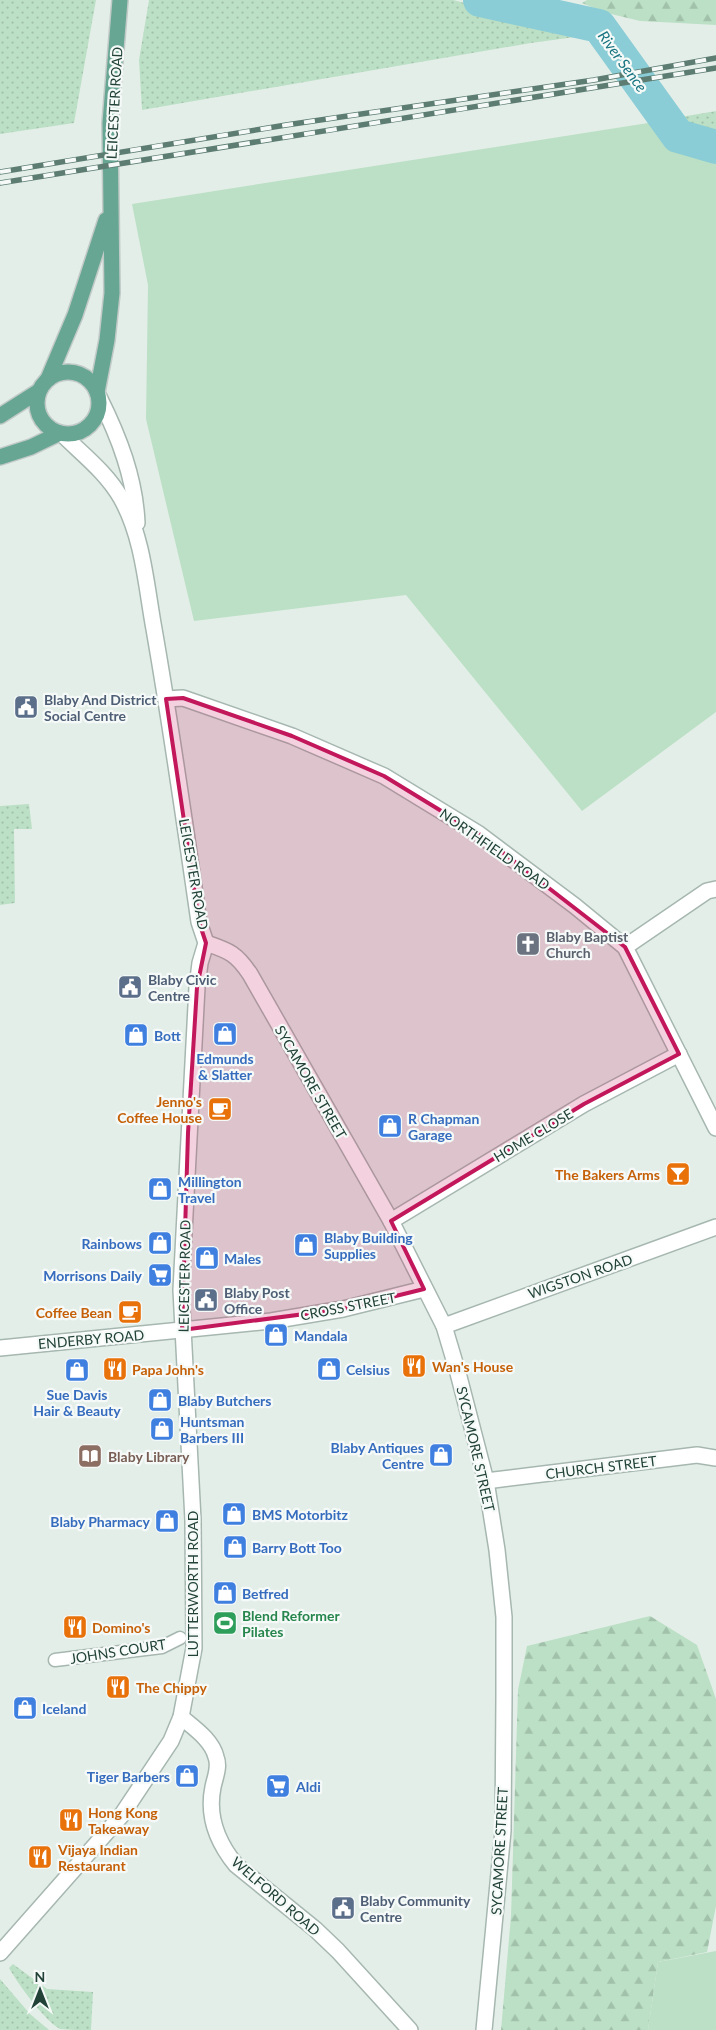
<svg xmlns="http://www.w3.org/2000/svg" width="716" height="2030" font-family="Lato,sans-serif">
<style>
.grass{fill:url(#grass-dots)}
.forest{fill:url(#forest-firs)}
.park{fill:#bce0c5}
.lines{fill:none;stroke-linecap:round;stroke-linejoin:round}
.river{stroke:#8acdd6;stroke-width:34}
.pedestrian-casing{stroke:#a6b7b0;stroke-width:15}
.minor-casing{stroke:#a6b7b0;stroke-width:18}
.tertiary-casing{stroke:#a6b7b0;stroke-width:18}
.primary-casing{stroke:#c1cac7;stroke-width:18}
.pedestrian{stroke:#fff;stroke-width:12}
.minor{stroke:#fff;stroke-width:15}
.tertiary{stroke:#fff;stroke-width:15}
.primary{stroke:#67a693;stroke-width:15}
.rail-casing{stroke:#5d7d73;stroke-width:5.5}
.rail{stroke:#f5faf8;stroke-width:4;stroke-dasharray:11;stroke-linecap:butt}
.marked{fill:#c2185b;fill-opacity:0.2;stroke:#c2185b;stroke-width:4;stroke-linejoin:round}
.labels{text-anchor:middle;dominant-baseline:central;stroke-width:4.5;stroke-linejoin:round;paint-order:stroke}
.street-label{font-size:14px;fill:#224238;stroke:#f5faf8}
.service-label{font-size:14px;font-weight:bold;fill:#4e5e75;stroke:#f5faf8;text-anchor:start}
.worship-label{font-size:14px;font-weight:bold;fill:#5b616d;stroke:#f5faf8;text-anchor:start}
.shop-label{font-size:14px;font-weight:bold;fill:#366cbe;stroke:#f5faf8;text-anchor:start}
.food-label{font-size:14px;font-weight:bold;fill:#c56008;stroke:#f5faf8;text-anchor:start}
.education-label{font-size:14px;font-weight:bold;fill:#785e54;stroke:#f5faf8;text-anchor:start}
.leisure-label{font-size:14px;font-weight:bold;fill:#27864d;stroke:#f5faf8;text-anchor:start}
.water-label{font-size:15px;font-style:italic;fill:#187481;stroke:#f5faf8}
</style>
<defs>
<pattern id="grass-dots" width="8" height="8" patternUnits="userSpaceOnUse" patternTransform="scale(1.25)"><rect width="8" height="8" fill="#bce0c5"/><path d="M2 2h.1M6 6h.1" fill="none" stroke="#a1c1aa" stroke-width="1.8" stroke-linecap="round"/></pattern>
<pattern id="forest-firs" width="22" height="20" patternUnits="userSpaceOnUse" patternTransform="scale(1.25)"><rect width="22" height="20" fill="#bce0c5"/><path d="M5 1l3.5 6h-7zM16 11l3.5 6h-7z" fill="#a1c1aa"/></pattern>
</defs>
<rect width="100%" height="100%" fill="#e4eee9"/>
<g class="grass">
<path d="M 0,0 L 96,0 L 74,123 L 0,134 Z"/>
<path d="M 149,0 L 453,0 L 492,10 L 554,21 L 575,37 L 531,43 L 142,110 L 139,60 Z"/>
<path d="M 716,111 L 716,137 L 680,127 L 669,119 Z"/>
<path d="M 29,804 L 32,829 L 14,829 L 15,903 L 0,905 L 0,806 Z"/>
<path d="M 13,1964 L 47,1989 L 93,1992 L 91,2030 C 83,2030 68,2030 60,2029 C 44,2020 18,1984 9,1968 Z"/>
<path d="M 0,1979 L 30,2014 L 49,2030 L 0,2030 Z"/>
</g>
<g class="forest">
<path d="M 587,0 L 716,0 L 716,25 L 640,21 L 603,12 L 582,3 Z"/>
<path d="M 650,1616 L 697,1645 L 716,1699 L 716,1906 L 707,1952 L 658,1962 L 648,2030 L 501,2030 L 511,1916 L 518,1690 L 527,1646 Z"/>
</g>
<g class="park">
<path d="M 648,123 L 701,148 L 716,152 L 716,712 L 582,811 L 406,595 L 194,621 L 146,419 L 148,285 L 132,204 Z"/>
<path d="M 716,1951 L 716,2030 L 648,2030 L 658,1962 Z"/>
</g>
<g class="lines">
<path class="river" d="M 480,0 L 599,26 L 678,136 L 716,147"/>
<defs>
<path id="pedestrian" d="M 55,1660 L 162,1647 L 180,1638"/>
<g id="minor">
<path d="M 166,699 L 183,698 L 292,736 L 384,776 L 479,834 L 575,906 L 625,947 L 716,1128"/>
<path d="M 625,947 L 707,891 L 716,889"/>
<path d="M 391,1221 L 584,1104 L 679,1054"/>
<path d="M 444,1326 L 716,1227"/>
<path d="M 0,1348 L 271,1321 L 343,1309 L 424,1289"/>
<path d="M 486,1481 L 697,1455 L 716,1458"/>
<path d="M 181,1717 C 194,1728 212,1740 216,1757 C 220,1767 215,1777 213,1787 C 207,1816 218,1843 236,1865 L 315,1929 L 338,1951 L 410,2030"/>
</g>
<g id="tertiary">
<path d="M 99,397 C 119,437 135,478 137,523"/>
<path d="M 206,943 C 229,951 236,953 250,974 L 391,1221 L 444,1326 L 458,1373 L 486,1481 L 497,1550 L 504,1617 L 504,1696 L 503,1831 L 484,2030"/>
<path d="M 0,1953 L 121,1816 L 171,1741 L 181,1717 L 194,1648 L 193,1520 L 181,1290 L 197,987 L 200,963 L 206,943 L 199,922 C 185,824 171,726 154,629 C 146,585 143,537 121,498 C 106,472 82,454 62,434"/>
</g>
<g id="primary">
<circle cx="68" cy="403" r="31"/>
<path d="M 48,379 L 75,315 L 106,220"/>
<path d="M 97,392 L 107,340 L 112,293 L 110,123 L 120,0"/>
<path d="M 0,416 L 39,391"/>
<path d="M 0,457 L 31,447 L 60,433"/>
</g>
</defs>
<use href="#pedestrian" class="pedestrian-casing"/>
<use href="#minor" class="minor-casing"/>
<use href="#tertiary" class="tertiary-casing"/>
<use href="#primary" class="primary-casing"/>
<use href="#pedestrian" class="pedestrian"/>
<use href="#minor" class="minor"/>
<use href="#tertiary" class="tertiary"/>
<use href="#primary" class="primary"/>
<defs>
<g id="rail">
<path d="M 0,172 L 286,125 L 594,80 L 716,58"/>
<path d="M 0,183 L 716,68"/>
</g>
</defs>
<use href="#rail" class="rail-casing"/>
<use href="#rail" class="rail"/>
</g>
<path class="marked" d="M 183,698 L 292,736 L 384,776 L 479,834 L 625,947 L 679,1054 L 584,1104 L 391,1221 L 424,1289 L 343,1309 L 182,1330 L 188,1133 L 197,987 L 206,943 L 199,922 L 166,699 Z"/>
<defs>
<symbol id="civic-square" viewBox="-11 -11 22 22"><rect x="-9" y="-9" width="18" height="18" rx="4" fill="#5c6f8a" stroke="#f5faf8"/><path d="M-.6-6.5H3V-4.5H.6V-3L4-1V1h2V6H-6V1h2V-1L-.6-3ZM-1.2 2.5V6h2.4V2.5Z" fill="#fff"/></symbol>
<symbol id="church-square" viewBox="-11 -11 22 22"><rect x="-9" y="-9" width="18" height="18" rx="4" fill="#6b7280" stroke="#f5faf8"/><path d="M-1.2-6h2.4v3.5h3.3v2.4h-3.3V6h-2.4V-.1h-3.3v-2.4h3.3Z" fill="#fff"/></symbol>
<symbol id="shop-square" viewBox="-11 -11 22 22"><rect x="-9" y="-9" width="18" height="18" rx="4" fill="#3f7fe0" stroke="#f5faf8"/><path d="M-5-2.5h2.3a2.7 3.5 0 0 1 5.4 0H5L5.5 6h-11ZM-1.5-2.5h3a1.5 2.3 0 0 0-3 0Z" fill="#fff"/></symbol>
<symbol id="cafe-square" viewBox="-11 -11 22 22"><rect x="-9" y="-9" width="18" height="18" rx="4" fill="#e8710a" stroke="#f5faf8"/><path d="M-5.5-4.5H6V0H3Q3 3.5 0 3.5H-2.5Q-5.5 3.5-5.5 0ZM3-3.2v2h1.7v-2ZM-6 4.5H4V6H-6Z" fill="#fff"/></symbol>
<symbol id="bar-square" viewBox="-11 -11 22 22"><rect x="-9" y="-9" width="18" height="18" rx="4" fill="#e8710a" stroke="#f5faf8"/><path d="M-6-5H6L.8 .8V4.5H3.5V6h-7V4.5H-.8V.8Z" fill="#fff"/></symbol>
<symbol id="supermarket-square" viewBox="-11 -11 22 22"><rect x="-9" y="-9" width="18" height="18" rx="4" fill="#3f7fe0" stroke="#f5faf8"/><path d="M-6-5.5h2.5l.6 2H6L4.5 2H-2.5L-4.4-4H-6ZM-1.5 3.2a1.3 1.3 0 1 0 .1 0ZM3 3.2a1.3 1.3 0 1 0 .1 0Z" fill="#fff"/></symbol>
<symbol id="restaurant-square" viewBox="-11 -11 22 22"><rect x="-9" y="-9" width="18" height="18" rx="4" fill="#e8710a" stroke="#f5faf8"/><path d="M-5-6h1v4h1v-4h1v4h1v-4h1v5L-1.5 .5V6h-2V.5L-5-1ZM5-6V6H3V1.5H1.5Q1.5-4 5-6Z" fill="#fff"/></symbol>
<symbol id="library-square" viewBox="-11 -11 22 22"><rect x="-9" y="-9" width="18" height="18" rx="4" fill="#8d6e63" stroke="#f5faf8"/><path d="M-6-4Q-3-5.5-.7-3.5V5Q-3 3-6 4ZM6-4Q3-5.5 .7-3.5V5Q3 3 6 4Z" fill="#fff"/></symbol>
<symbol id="stadium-square" viewBox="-11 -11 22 22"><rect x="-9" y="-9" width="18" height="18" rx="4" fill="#2e9e5b" stroke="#f5faf8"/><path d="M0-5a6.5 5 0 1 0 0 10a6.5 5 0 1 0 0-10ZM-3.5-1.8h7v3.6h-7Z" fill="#fff"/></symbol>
</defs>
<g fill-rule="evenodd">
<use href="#civic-square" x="12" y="693" width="28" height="28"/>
<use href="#church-square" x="514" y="930" width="28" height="28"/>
<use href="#civic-square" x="116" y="973" width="28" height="28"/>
<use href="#shop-square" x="211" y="1020" width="28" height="28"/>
<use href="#shop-square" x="122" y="1021" width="28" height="28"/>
<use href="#cafe-square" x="206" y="1095" width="28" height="28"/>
<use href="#shop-square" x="376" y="1112" width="28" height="28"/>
<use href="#bar-square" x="664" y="1160" width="28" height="28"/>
<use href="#shop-square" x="146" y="1175" width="28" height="28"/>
<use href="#shop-square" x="146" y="1229" width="28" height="28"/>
<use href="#shop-square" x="292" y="1231" width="28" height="28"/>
<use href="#shop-square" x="193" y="1244" width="28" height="28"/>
<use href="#supermarket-square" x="146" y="1261" width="28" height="28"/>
<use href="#civic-square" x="192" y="1286" width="28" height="28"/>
<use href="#cafe-square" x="116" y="1298" width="28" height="28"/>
<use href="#shop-square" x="262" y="1321" width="28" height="28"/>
<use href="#restaurant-square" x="400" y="1352" width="28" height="28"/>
<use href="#restaurant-square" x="101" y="1355" width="28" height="28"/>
<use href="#shop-square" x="315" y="1355" width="28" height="28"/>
<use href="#shop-square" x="63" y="1356" width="28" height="28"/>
<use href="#shop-square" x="146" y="1386" width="28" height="28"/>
<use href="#shop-square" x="148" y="1415" width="28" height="28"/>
<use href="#shop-square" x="427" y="1441" width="28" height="28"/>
<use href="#library-square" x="76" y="1442" width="28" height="28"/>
<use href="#shop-square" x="220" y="1500" width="28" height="28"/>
<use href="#shop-square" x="153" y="1507" width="28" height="28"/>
<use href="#shop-square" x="221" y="1533" width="28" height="28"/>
<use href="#shop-square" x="211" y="1579" width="28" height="28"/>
<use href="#stadium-square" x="211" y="1609" width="28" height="28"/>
<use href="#restaurant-square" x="61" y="1613" width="28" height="28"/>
<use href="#restaurant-square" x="104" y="1673" width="28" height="28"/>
<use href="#shop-square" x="11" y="1694" width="28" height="28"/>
<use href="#shop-square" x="173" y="1762" width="28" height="28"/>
<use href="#supermarket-square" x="264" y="1772" width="28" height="28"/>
<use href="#restaurant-square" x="57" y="1806" width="28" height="28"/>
<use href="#restaurant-square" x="26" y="1843" width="28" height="28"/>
<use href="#civic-square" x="329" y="1894" width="28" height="28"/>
</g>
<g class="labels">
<g class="street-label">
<text transform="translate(114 103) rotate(-87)">LEICESTER ROAD</text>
<text transform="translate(495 849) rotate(35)">NORTHFIELD ROAD</text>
<text transform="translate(194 874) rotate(80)">LEICESTER ROAD</text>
<text transform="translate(311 1082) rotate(60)">SYCAMORE STREET</text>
<text transform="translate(533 1135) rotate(-31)">HOME CLOSE</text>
<text transform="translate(184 1276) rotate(-89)">LEICESTER ROAD</text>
<text transform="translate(580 1276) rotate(-19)">WIGSTON ROAD</text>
<text transform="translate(348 1306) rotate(-11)">CROSS STREET</text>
<text transform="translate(91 1339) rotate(-5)">ENDERBY ROAD</text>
<text transform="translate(476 1449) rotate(77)">SYCAMORE STREET</text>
<text transform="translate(601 1467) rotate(-7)">CHURCH STREET</text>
<text transform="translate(192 1584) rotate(-90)">LUTTERWORTH ROAD</text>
<text transform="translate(118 1651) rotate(-9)">JOHNS COURT</text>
<text transform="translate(499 1851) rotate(-87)">SYCAMORE STREET</text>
<text transform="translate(276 1896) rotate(41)">WELFORD ROAD</text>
</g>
<g class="service-label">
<text x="44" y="699">Blaby And District<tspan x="44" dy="16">Social Centre</tspan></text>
<text x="148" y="979">Blaby Civic<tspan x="148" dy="16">Centre</tspan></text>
<text x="224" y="1292">Blaby Post<tspan x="224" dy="16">Office</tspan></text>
<text x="360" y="1900">Blaby Community<tspan x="360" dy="16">Centre</tspan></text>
</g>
<g class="worship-label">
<text x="546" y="936">Blaby Baptist<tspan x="546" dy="16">Church</tspan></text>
</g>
<g class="shop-label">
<text x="154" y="1035">Bott</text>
<text x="225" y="1058" text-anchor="middle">Edmunds<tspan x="225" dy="16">&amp; Slatter</tspan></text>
<text x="408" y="1118">R Chapman<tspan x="408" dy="16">Garage</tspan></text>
<text x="178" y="1181">Millington<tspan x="178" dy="16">Travel</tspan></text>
<text x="324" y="1237">Blaby Building<tspan x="324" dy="16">Supplies</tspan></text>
<text x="142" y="1243" text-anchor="end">Rainbows</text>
<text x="224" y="1258">Males</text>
<text x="142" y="1275" text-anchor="end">Morrisons Daily</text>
<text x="294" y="1335">Mandala</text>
<text x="346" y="1369">Celsius</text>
<text x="77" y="1394" text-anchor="middle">Sue Davis<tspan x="77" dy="16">Hair &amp; Beauty</tspan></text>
<text x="178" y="1400">Blaby Butchers</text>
<text x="180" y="1421">Huntsman<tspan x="180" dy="16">Barbers III</tspan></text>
<text x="424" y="1447" text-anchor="end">Blaby Antiques<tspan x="424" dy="16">Centre</tspan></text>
<text x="252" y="1514">BMS Motorbitz</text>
<text x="150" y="1521" text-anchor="end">Blaby Pharmacy</text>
<text x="252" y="1547">Barry Bott Too</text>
<text x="242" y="1593">Betfred</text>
<text x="42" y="1708">Iceland</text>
<text x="170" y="1776" text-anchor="end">Tiger Barbers</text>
<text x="296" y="1786">Aldi</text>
</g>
<g class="food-label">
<text x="202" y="1101" text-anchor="end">Jenno's<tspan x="202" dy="16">Coffee House</tspan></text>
<text x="660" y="1174" text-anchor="end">The Bakers Arms</text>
<text x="112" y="1312" text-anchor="end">Coffee Bean</text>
<text x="432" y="1366">Wan's House</text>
<text x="132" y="1369">Papa John's</text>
<text x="92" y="1627">Domino's</text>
<text x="136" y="1687">The Chippy</text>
<text x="88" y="1812">Hong Kong<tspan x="88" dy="16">Takeaway</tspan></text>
<text x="58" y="1849">Vijaya Indian<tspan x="58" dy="16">Restaurant</tspan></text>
</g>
<g class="education-label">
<text x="108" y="1456">Blaby Library</text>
</g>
<g class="leisure-label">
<text x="242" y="1615">Blend Reformer<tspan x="242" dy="16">Pilates</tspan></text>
</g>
<g class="water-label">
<text transform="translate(623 61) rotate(54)">River Sence</text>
</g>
</g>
<g transform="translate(40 1990)" stroke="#f5faf8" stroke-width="4" paint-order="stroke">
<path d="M0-4L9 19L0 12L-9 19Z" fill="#224238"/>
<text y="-8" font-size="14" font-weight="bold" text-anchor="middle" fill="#224238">N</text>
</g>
</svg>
